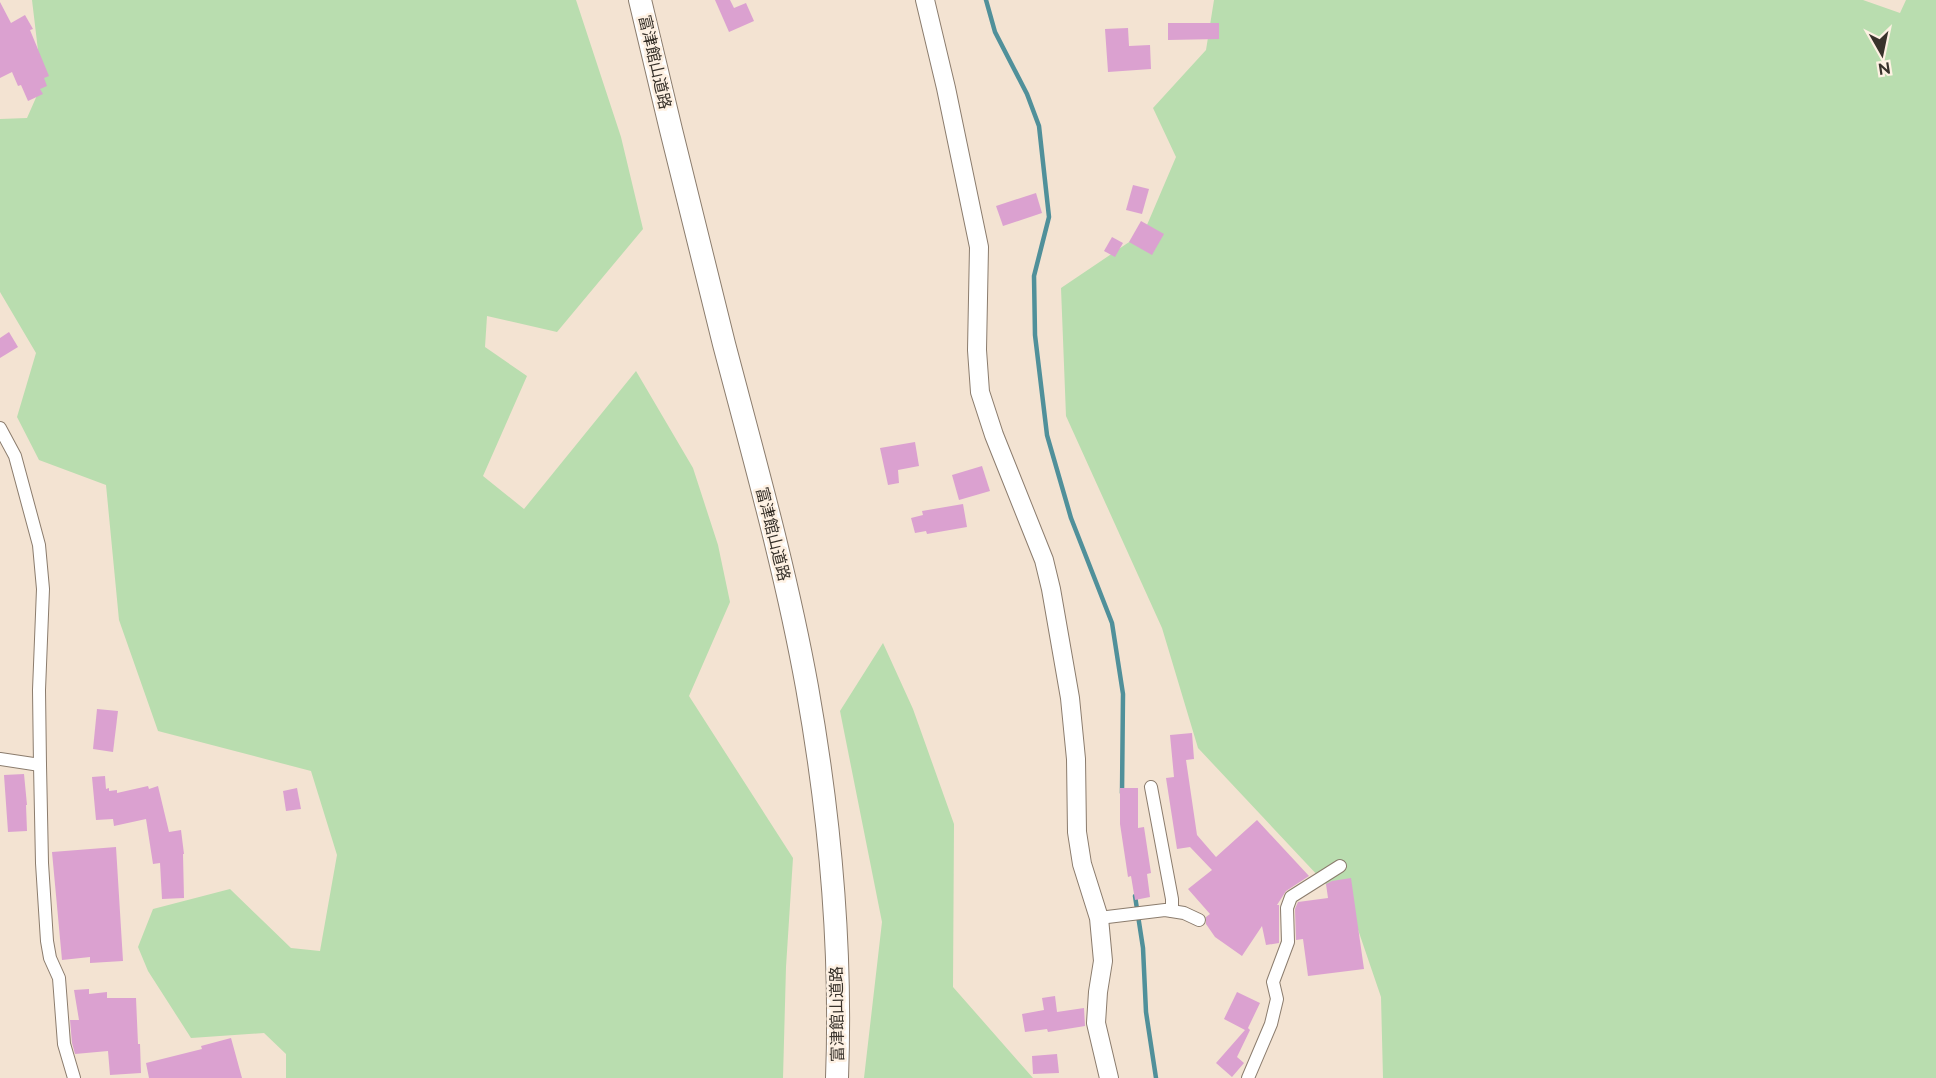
<svg xmlns="http://www.w3.org/2000/svg" width="1936" height="1078" font-family="Raleway,'Noto Sans JP',sans-serif">
<style>
.green{fill:#b9ddaf}
.lines{fill:none;stroke-linecap:round;stroke-linejoin:round}
.stream{stroke:#50909a;stroke-width:4.5}
.building{fill:#dba1d0}
.street-casing{stroke:#8b7c6d;stroke-width:14}
.secondary-casing{stroke:#8b7c6d;stroke-width:20}
.highway-casing{stroke:#8b7c6d;stroke-width:24}
.street{stroke:#fff;stroke-width:12}
.secondary{stroke:#fff;stroke-width:18}
.highway{stroke:#fff;stroke-width:22}
.labels{text-anchor:middle;dominant-baseline:central;stroke-width:5;stroke-linejoin:round;paint-order:stroke}
.street-label{font-size:16px;fill:#38322b;stroke:#fef1e3}
</style>
<rect width="100%" height="100%" fill="#f3e3d2"/>
<g class="green">
<path d="M 32,0 L 576,0 L 621,137 L 643,229 L 557,332 L 487,316 L 485,347 L 527,376 L 483,476 L 524,509 L 636,371 L 693,468 L 718,545 L 730,602 L 689,696 L 793,858 L 786,967 L 783,1078 L 286,1078 L 286,1054 L 264,1033 L 191,1038 L 148,971 L 138,947 L 153,909 L 230,889 L 291,948 L 320,951 L 337,855 L 311,771 L 158,731 L 119,620 L 106,485 L 39,460 L 17,417 L 36,353 L 0,292 L 0,119 L 27,118 L 42,84 Z"/>
<path d="M 1214,0 L 1863,0 L 1900,13 L 1906,0 L 1936,0 L 1936,1078 L 1383,1078 L 1381,997 L 1352,912 L 1198,748 L 1162,628 L 1066,416 L 1061,288 L 1144,232 L 1176,157 L 1153,108 L 1206,50 Z"/>
<path d="M 883,643 L 913,709 L 954,824 L 953,987 L 1033,1078 L 864,1078 L 882,922 L 840,711 Z"/>
</g>
<g class="lines">
<g class="stream">
<path d="M 986,0 L 995,32 L 1027,94 L 1039,126 L 1049,217 L 1034,276 L 1035,335 L 1047,435 L 1071,518 L 1112,623 L 1123,694 L 1122,793"/>
<path d="M 1135,896 L 1143,948 L 1146,1012 L 1156,1078"/>
</g>
</g>
<g class="building">
<path d="M 715,0 L 730,0 L 734,8 L 746,3 L 754,21 L 729,32 Z"/>
<path d="M 0,2 L 11,23 L 25,15 L 33,29 L 30,30 L 49,76 L 44,78 L 47,86 L 40,89 L 43,94 L 28,101 L 21,85 L 18,86 L 12,72 L 0,78 Z"/>
<path d="M 1168,23 L 1219,23 L 1219,39 L 1168,40 Z"/>
<path d="M 1128,28 L 1129,46 L 1150,45 L 1151,69 L 1108,72 L 1105,29 Z"/>
<path d="M 1133,185 L 1149,189 L 1142,214 L 1126,210 Z"/>
<path d="M 1036,193 L 1042,213 L 1003,226 L 996,206 Z"/>
<path d="M 1141,221 L 1164,234 L 1152,255 L 1129,242 Z"/>
<path d="M 1112,237 L 1123,243 L 1115,257 L 1104,251 Z"/>
<path d="M 9,332 L 18,347 L 0,358 L 0,338 Z"/>
<path d="M 915,442 L 919,466 L 898,470 L 899,483 L 888,485 L 880,448 Z"/>
<path d="M 982,466 L 990,491 L 959,500 L 952,475 Z"/>
<path d="M 963,504 L 967,527 L 927,534 L 926,531 L 915,533 L 911,518 L 923,515 L 922,511 Z"/>
<path d="M 97,709 L 118,711 L 113,752 L 93,749 Z"/>
<path d="M 1192,733 L 1194,759 L 1186,760 L 1197,835 L 1216,857 L 1257,820 L 1309,876 L 1286,891 L 1277,905 L 1279,905 L 1279,943 L 1266,945 L 1262,926 L 1242,956 L 1215,937 L 1206,924 L 1206,917 L 1210,914 L 1188,889 L 1212,870 L 1190,847 L 1177,849 L 1166,778 L 1174,777 L 1170,735 Z"/>
<path d="M 24,774 L 27,805 L 26,805 L 27,831 L 8,832 L 4,775 Z"/>
<path d="M 105,776 L 106,789 L 109,788 L 109,791 L 117,790 L 117,793 L 148,786 L 149,789 L 158,786 L 169,832 L 181,830 L 184,854 L 183,854 L 184,898 L 162,899 L 160,863 L 153,864 L 146,819 L 114,826 L 113,819 L 96,820 L 92,777 Z"/>
<path d="M 297,788 L 301,809 L 286,811 L 283,791 Z"/>
<path d="M 1120,788 L 1138,788 L 1138,828 L 1144,827 L 1151,873 L 1147,874 L 1150,897 L 1135,900 L 1131,876 L 1128,877 L 1120,824 Z"/>
<path d="M 116,847 L 123,961 L 90,963 L 90,957 L 62,960 L 52,852 Z"/>
<path d="M 1351,878 L 1364,969 L 1308,976 L 1303,939 L 1296,940 L 1295,909 L 1298,902 L 1328,898 L 1326,884 L 1332,881 Z"/>
<path d="M 89,989 L 89,994 L 107,992 L 107,998 L 136,998 L 138,1044 L 140,1044 L 141,1073 L 110,1075 L 108,1051 L 75,1054 L 72,1043 L 70,1020 L 79,1020 L 74,990 Z"/>
<path d="M 1237,992 L 1260,1003 L 1248,1028 L 1250,1030 L 1237,1057 L 1244,1063 L 1232,1077 L 1216,1063 L 1245,1030 L 1224,1019 Z"/>
<path d="M 1055,996 L 1057,1012 L 1084,1008 L 1085,1026 L 1048,1032 L 1047,1029 L 1025,1032 L 1022,1014 L 1044,1010 L 1042,998 Z"/>
<path d="M 231,1038 L 242,1078 L 149,1078 L 146,1063 L 202,1049 L 201,1046 Z"/>
<path d="M 1057,1054 L 1059,1073 L 1033,1074 L 1032,1056 Z"/>
</g>
<g class="lines">
<defs>
<g id="street">
<path d="M 0,428 L 15,456 L 39,545 L 43,589 L 39,690 L 40,765 L 42,863 L 47,941 L 50,958 L 59,978 L 64,1044 L 74,1078"/>
<path d="M 0,759 L 40,765"/>
<path d="M 1151,787 L 1172,899 L 1172,911"/>
<path d="M 1099,918 L 1165,910 L 1184,913 L 1199,920"/>
<path d="M 1248,1078 L 1271,1024 L 1277,999 L 1273,982 L 1288,942 L 1287,908 L 1291,897 L 1340,866"/>
</g>
<path id="secondary" d="M 925,0 L 946,88 L 979,247 L 977,350 L 980,392 L 994,435 L 1044,560 L 1051,589 L 1070,698 L 1076,759 L 1077,832 L 1082,864 L 1099,918 L 1103,961 L 1098,992 L 1096,1023 L 1109,1078"/>
<path id="highway" d="M 640,0 C 667,115 695,229 724,344 C 754,458 786,571 807,687 C 830,816 842,948 837,1078"/>
</defs>
<use href="#street" class="street-casing"/>
<use href="#secondary" class="secondary-casing"/>
<use href="#highway" class="highway-casing"/>
<use href="#street" class="street"/>
<use href="#secondary" class="secondary"/>
<use href="#highway" class="highway"/>
</g>
<g class="labels">
<g class="street-label">
<text transform="translate(655 62) rotate(77)">富津館山道路</text>
<text transform="translate(773 534) rotate(76)">富津館山道路</text>
<text transform="translate(837 1014) rotate(-91)">富津館山道路</text>
</g>
</g>
<g transform="translate(1882 54) rotate(171)" stroke="#fef1e3" stroke-width="4.5" paint-order="stroke">
<path d="M0-4.5L10 22L0 15L-10 22Z" fill="#38322b"/>
<text y="-9" font-size="16" font-weight="bold" text-anchor="middle" fill="#38322b">N</text>
</g>
</svg>
